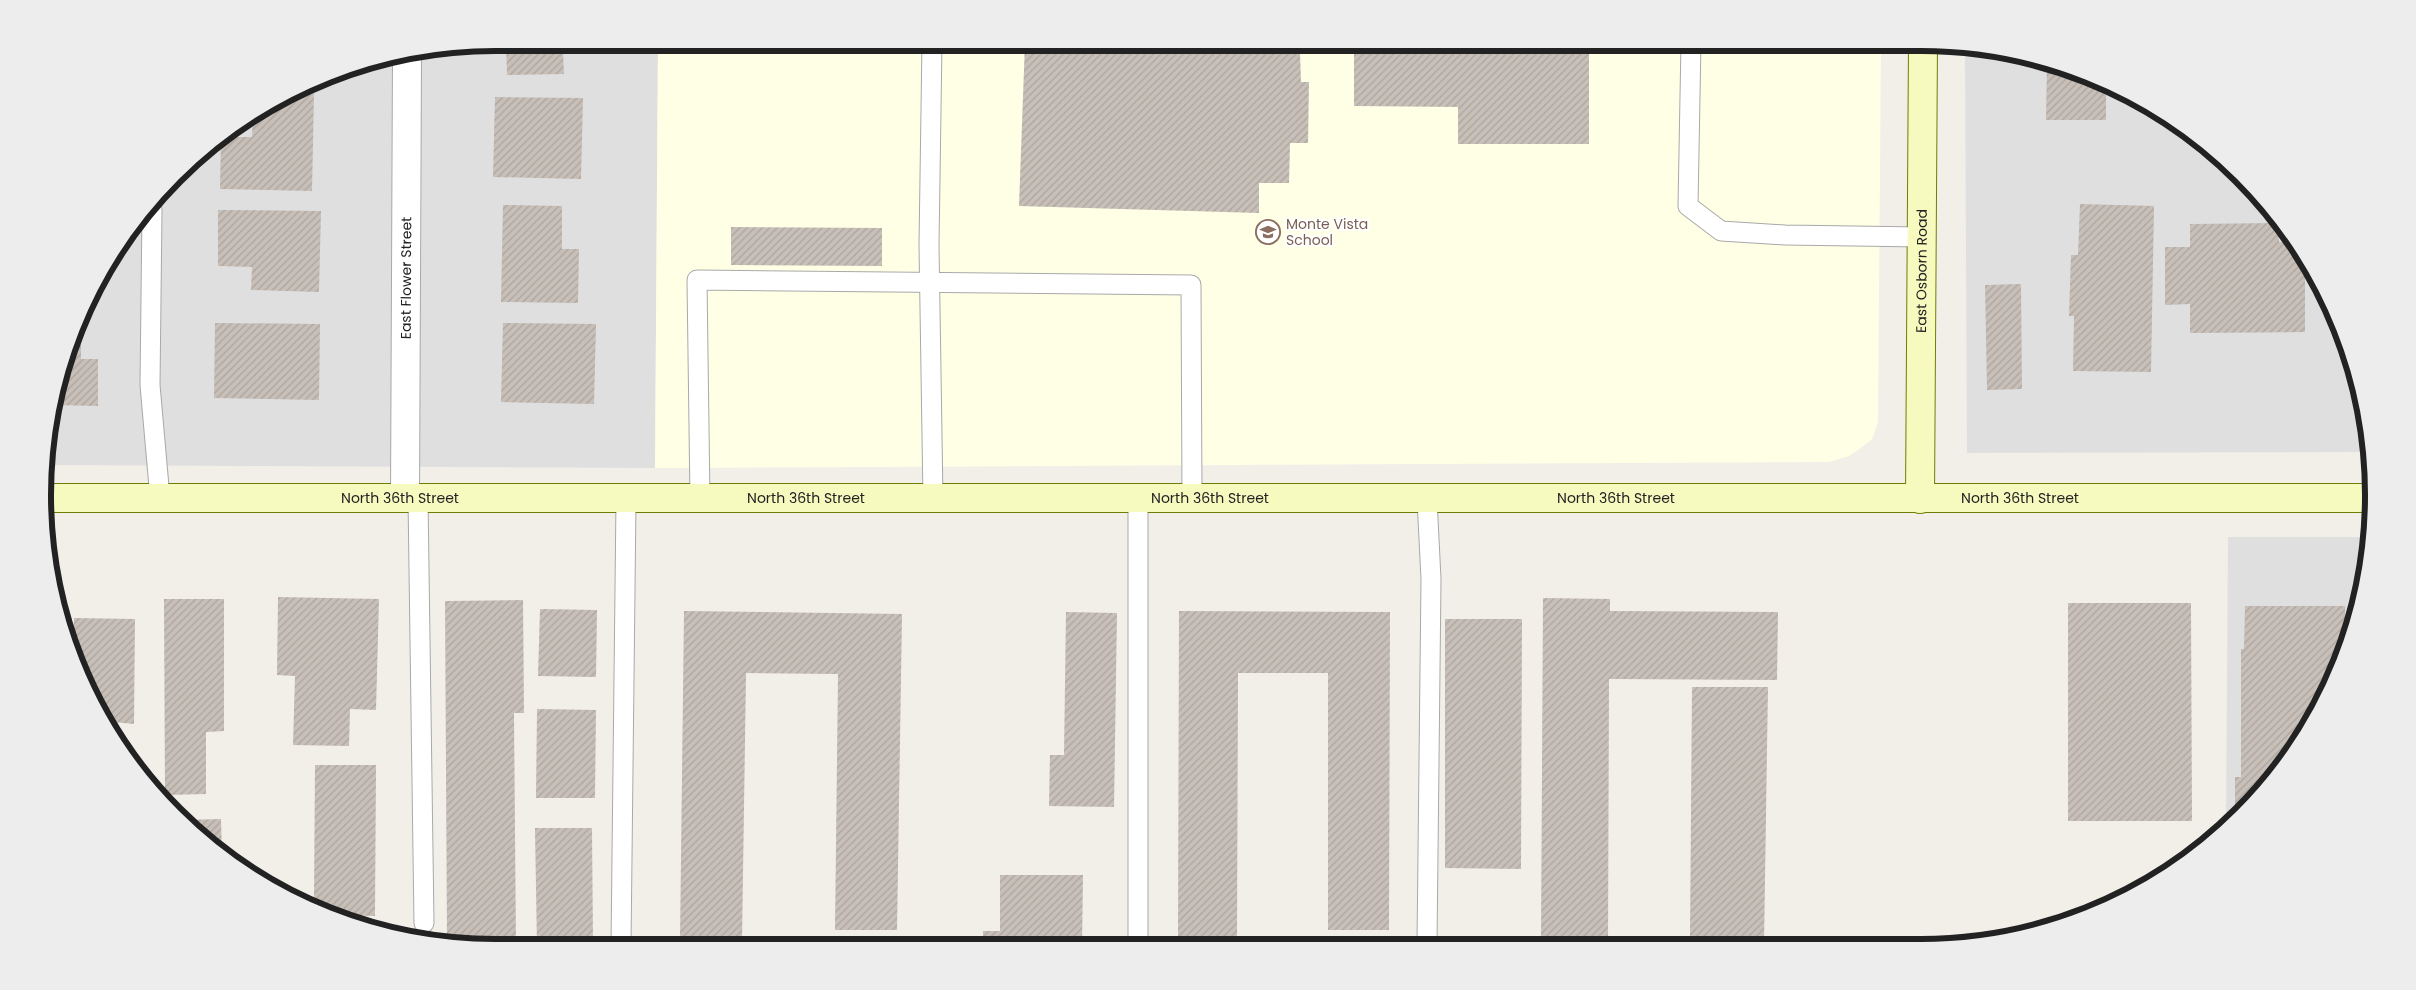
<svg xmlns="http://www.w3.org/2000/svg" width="2416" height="990" font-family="Poppins,sans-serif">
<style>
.residential{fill:#e0dfdf}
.education{fill:#ffffe5}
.building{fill:url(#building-hatch)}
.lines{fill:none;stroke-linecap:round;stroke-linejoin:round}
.service-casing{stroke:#a9a9a9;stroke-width:21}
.minor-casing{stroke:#a9a9a9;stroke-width:30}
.secondary-casing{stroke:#707d05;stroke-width:30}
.service{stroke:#fff;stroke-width:19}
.minor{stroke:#fff;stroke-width:28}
.secondary{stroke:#f7fabf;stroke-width:28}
.labels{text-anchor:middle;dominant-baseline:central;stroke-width:4;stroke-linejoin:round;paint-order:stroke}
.education-label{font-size:14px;fill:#785e54;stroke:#fff;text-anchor:start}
.street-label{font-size:14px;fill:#222;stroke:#fff}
.rim{fill:none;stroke:#222;stroke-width:6}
</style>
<defs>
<pattern id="building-hatch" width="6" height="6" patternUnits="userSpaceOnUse" patternTransform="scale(1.25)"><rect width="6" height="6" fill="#c7bfb8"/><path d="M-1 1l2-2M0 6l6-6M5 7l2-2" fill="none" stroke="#aba49e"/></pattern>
</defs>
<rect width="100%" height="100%" fill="#f2efe9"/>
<g class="residential">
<path d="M 495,43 L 658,43 L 655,468 L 47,465 L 46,436 L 67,349 L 103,269 L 197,155 L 269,103 L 349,67 Z"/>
<path d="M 1965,50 L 2066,66 L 2147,103 L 2219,155 L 2280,219 L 2327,295 L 2358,378 L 2370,452 L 1967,453 Z"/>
<path d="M 2228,537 L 2370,537 L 2370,554 L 2350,640 L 2297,747 L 2226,827 Z"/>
</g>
<path class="education" d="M 658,43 L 1881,43 L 1878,422 L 1872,439 L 1862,447 L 1849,456 L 1829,462 L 655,468 Z"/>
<g class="building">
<path d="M 506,42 L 582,42 L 582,53 L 563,54 L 564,74 L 507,75 Z"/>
<path d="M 1025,42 L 1309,42 L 1309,53 L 1300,53 L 1301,82 L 1309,82 L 1308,143 L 1290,143 L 1289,183 L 1259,183 L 1259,213 L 1019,206 Z"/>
<path d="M 1354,42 L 1589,42 L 1589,144 L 1458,144 L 1458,107 L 1354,106 Z"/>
<path d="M 2047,63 L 2066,66 L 2128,94 L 2106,94 L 2106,120 L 2046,120 Z"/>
<path d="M 293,92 L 314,93 L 312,191 L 220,189 L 221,137 L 252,137 L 253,114 L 269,103 Z"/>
<path d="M 495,97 L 583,98 L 581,179 L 493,177 Z"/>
<path d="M 2080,204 L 2154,206 L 2151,372 L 2073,371 L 2074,316 L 2069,316 L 2071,255 L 2078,255 Z"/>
<path d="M 503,205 L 562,206 L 562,249 L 579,249 L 578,303 L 501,302 Z"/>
<path d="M 218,210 L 321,211 L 319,292 L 251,290 L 252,267 L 218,266 Z"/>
<path d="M 2279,223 L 2279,242 L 2294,242 L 2305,260 L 2305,332 L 2190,333 L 2190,304 L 2165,305 L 2165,247 L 2190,247 L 2190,224 Z"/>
<path d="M 731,227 L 882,228 L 882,266 L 731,265 Z"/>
<path d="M 2021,284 L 2022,389 L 1987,390 L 1985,285 Z"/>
<path d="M 79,322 L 81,322 L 81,359 L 98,359 L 98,406 L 53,405 L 67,349 Z"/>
<path d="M 215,323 L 320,324 L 319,400 L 214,398 Z"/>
<path d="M 503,323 L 596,324 L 594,404 L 501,402 Z"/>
<path d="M 278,597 L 379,599 L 376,710 L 350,709 L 349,746 L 293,745 L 295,676 L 277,675 Z"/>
<path d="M 1543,598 L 1610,599 L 1610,611 L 1778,612 L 1777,680 L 1609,679 L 1608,945 L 1541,945 Z"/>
<path d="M 164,599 L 224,599 L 224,731 L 206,732 L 206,794 L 165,795 Z"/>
<path d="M 523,600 L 524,713 L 514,713 L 516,947 L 495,948 L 447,940 L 445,601 Z"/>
<path d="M 2068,603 L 2191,603 L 2192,821 L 2068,821 Z"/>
<path d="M 2245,606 L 2345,606 L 2345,650 L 2297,747 L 2235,818 L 2235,777 L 2241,777 L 2241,649 L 2244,649 Z"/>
<path d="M 540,609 L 597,610 L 596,677 L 538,676 Z"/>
<path d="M 684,611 L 902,614 L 897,930 L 835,930 L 838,674 L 746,673 L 742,942 L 680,941 Z"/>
<path d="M 1179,611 L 1390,612 L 1389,930 L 1328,930 L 1328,673 L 1238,673 L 1237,942 L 1178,942 Z"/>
<path d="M 1066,612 L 1117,613 L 1114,807 L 1049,806 L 1050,755 L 1064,755 Z"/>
<path d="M 74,618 L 135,619 L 134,724 L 103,721 L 74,642 Z"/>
<path d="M 1445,619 L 1522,619 L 1521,869 L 1445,868 Z"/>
<path d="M 1692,687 L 1768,687 L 1764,943 L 1690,942 Z"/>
<path d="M 537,709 L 596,710 L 595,798 L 536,798 Z"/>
<path d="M 315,765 L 376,765 L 375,916 L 335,915 L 314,904 Z"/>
<path d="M 221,819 L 222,855 L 183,820 Z"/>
<path d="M 535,828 L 592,828 L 593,947 L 537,947 Z"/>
<path d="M 1000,875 L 1083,875 L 1082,946 L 983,946 L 983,931 L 1000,931 Z"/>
</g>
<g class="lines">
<defs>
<g id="service">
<path d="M 932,42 L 929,245 L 933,499"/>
<path d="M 1691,42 L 1688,206 L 1721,231 L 1785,235 L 1922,237"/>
<path d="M 152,210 L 150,385 L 160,498"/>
<path d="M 418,498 L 424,923"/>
<path d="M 1138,499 L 1138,946"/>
<path d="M 700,500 L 697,280 L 1191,285 L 1192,499"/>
<path d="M 1427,945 L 1431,579 L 1427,499"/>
<path d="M 621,947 L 626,500"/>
</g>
<g id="minor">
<path id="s1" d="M 405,498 L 407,57"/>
</g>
<g id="secondary">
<path id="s2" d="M 48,498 L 2371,498"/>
<path id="s3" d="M 1920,499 L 1923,43"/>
</g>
</defs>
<use href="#service" class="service-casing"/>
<use href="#minor" class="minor-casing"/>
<use href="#secondary" class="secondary-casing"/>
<use href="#service" class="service"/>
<use href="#minor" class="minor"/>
<use href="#secondary" class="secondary"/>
</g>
<defs>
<symbol id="school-ring" viewBox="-11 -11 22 22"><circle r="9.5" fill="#fff" stroke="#8d6e63" stroke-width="1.5"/><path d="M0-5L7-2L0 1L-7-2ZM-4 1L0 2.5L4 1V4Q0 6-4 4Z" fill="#8d6e63"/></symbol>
</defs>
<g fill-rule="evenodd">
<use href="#school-ring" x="1254" y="218" width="28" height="28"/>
</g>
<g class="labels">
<g class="education-label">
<text x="1286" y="224">Monte Vista<tspan x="1286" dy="16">School</tspan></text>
</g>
<g class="street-label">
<text stroke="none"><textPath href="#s3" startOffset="228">East Osborn Road</textPath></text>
<text stroke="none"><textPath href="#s1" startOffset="220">East Flower Street</textPath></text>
<text stroke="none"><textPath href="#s2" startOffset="352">North 36th Street</textPath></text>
<text stroke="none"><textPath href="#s2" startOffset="758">North 36th Street</textPath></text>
<text stroke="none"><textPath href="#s2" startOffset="1162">North 36th Street</textPath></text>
<text stroke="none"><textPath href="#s2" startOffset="1568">North 36th Street</textPath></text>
<text stroke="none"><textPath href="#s2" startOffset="1972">North 36th Street</textPath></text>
</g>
</g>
<path d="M0 0H2416V990H0ZM495 51H1921A444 444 0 0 1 2365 495V495A444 444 0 0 1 1921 939H495A444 444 0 0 1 51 495V495A444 444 0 0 1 495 51Z" fill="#ededed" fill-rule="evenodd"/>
<path class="rim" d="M495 51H1921A444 444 0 0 1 2365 495V495A444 444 0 0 1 1921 939H495A444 444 0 0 1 51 495V495A444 444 0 0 1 495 51Z"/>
</svg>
